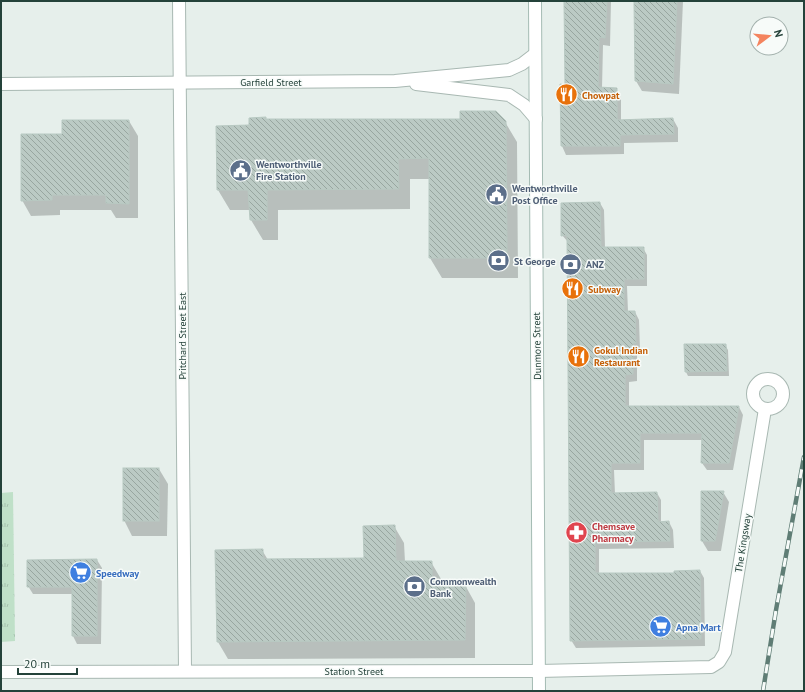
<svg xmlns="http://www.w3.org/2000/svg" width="805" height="692" font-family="'PT Sans',sans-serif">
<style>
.park{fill:url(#park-tufts)}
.shadow{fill:#0003}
.building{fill:url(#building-back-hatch);stroke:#b8c9c2}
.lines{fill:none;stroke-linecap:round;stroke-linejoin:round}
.street-casing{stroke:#a8b8b2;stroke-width:14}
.secondary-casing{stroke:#a4bbb3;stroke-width:14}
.street{stroke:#fff;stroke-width:12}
.secondary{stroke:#fff;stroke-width:12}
.rail-casing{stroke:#5f7d75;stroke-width:4.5}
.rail{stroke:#f7fbf9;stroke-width:3;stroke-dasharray:9;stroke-linecap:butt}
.labels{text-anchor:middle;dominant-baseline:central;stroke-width:3;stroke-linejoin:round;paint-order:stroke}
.street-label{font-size:10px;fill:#24423a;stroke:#f7fbf9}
.food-label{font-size:10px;font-weight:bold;fill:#c56008;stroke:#f7fbf9;text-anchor:start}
.service-label{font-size:10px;font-weight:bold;fill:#4e5e75;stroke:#f7fbf9;text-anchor:start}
.health-label{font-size:10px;font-weight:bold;fill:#be3a42;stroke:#f7fbf9;text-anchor:start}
.shop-label{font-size:10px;font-weight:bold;fill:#366cbe;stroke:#f7fbf9;text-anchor:start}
</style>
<defs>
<pattern id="park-tufts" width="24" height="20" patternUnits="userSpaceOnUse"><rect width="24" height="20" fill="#bfe0c8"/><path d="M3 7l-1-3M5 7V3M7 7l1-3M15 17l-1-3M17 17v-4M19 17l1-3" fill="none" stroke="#a4c1ad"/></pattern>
<pattern id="building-back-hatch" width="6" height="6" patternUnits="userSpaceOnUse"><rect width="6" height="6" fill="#bbcac4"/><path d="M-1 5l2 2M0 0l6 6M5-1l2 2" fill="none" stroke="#98a6a0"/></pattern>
</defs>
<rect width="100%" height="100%" fill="#e6efeb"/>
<path class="park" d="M 13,492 L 15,641 L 1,642 L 1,493 Z"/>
<g class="shadow">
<path d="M 565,1 L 611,1 L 610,46 L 603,45 L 602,88 L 616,89 L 621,98 L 621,121 L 673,119 L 678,128 L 678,142 L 624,143 L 624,154 L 566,155 L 562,146 L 561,86 L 566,86 Z"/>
<path d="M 635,1 L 683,1 L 679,94 L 642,91 L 636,81 Z"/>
<path d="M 266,120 L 505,122 L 517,142 L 518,278 L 442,278 L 430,258 L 430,179 L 410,179 L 410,209 L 278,210 L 278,240 L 263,240 L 251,220 L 251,210 L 230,210 L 218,190 L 250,126 Z"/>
<path d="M 129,121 L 138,136 L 138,218 L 116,218 L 111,210 L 60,210 L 60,215 L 31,216 L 22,200 L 63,135 Z"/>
<path d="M 600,203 L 604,210 L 605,248 L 643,248 L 647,255 L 647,286 L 627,286 L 628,312 L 635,312 L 639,320 L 640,350 L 637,350 L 637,381 L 629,382 L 629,407 L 739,407 L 743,415 L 733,470 L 707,470 L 702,463 L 703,440 L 644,440 L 644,470 L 614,470 L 615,494 L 657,493 L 661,500 L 661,523 L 669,522 L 673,530 L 674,548 L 599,549 L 599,574 L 675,574 L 700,571 L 704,578 L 705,646 L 576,648 L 571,640 L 568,242 L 562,235 Z"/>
<path d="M 725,345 L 728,350 L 729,376 L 688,376 L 686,372 Z"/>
<path d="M 159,469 L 168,484 L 167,536 L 132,536 L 124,520 Z"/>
<path d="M 723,492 L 729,502 L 721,551 L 708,551 L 702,541 Z"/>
<path d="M 394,526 L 404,543 L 405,562 L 431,562 L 441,579 L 441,585 L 465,585 L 475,603 L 475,658 L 228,659 L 218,642 L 262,550 L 268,560 L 365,559 Z"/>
<path d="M 97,560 L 102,568 L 101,644 L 77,644 L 73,636 L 73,594 L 33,594 L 28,586 Z"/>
</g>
<g class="building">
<path d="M 564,1 L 607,1 L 605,38 L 599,37 L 598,87 L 617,88 L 617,120 L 673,118 L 674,134 L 620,135 L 620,146 L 561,146 L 560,84 L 565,85 Z"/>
<path d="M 634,1 L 677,1 L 673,84 L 635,81 Z"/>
<path d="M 460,111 L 496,111 L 506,121 L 507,258 L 429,258 L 429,158 L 398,159 L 399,189 L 267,190 L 267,220 L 250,220 L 248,190 L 217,190 L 216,126 L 249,125 L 249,118 L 266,117 L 266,119 L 460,119 Z"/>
<path d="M 62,120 L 129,120 L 129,204 L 106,203 L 106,195 L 52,195 L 52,200 L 21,201 L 21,134 L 62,134 Z"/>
<path d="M 600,202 L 601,247 L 644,247 L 644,279 L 624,279 L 624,311 L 635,311 L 636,343 L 633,343 L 633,374 L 625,375 L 625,406 L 739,406 L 729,463 L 701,463 L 702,433 L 640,433 L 640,463 L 611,463 L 611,493 L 657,492 L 658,522 L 669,521 L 670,541 L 595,542 L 595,573 L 674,573 L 674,571 L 700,570 L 701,639 L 570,641 L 567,235 L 561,236 L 561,203 Z"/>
<path d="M 684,344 L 726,344 L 727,371 L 685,372 Z"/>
<rect x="123" y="468" width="36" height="53"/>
<path d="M 701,491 L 724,491 L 715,541 L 701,541 Z"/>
<path d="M 395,525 L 396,561 L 432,561 L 432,584 L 466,584 L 465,640 L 217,642 L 215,550 L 263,549 L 263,559 L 364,558 L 363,526 Z"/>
<path d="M 97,559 L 97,636 L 72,636 L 72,587 L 27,587 L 27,560 Z"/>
</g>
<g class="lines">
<defs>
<g id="street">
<path d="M 179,1 L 185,671"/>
<path d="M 1,84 L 395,81 L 509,70 L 522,64 L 535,54"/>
<path d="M 416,84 L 509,95 L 524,105 L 536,119"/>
<circle cx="768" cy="394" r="15"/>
<path d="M 1,672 L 539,671 L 711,667 L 719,662 L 725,652 L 765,409"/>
</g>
<path id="secondary" d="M 535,1 L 539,691"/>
</defs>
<use href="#street" class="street-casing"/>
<use href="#secondary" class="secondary-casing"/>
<use href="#street" class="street"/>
<use href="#secondary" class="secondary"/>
<defs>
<path id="rail" d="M 763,691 L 776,610 L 804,457"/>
</defs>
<use href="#rail" class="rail-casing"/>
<use href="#rail" class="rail"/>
</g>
<defs>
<symbol id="restaurant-disc" viewBox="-11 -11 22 22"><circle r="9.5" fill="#e8710a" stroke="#f7fbf9"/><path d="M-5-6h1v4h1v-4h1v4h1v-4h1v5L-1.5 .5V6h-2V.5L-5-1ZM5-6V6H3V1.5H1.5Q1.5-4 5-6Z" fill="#fff"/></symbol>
<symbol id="civic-disc" viewBox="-11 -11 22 22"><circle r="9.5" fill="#5c6f8a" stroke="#f7fbf9"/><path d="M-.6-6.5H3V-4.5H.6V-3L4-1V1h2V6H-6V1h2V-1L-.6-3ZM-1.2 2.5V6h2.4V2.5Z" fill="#fff"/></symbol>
<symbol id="bank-disc" viewBox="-11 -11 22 22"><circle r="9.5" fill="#5c6f8a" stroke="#f7fbf9"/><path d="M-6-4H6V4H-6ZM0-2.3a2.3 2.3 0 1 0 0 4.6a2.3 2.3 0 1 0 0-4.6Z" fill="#fff"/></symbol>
<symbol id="pharmacy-disc" viewBox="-11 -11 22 22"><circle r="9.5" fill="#e0444e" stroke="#f7fbf9"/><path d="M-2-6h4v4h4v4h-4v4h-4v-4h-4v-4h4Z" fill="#fff"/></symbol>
<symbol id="supermarket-disc" viewBox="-11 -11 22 22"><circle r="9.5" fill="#3f7fe0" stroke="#f7fbf9"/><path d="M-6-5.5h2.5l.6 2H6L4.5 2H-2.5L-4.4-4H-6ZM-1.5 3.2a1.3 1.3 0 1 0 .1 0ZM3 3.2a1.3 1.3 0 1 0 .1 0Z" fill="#fff"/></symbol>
</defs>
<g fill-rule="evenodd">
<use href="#restaurant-disc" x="554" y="82" width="25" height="25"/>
<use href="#civic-disc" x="228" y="158" width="25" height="25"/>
<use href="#civic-disc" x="484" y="182" width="25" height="25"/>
<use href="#bank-disc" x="486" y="248" width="25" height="25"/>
<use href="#bank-disc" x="558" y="252" width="25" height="25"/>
<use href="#restaurant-disc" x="560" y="276" width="25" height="25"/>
<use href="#restaurant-disc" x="566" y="344" width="25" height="25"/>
<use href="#pharmacy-disc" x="564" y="520" width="25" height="25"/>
<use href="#supermarket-disc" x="68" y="560" width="25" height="25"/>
<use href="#bank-disc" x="402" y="574" width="25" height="25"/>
<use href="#supermarket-disc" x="648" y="614" width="25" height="25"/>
</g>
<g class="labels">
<g class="street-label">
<text x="271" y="82">Garfield Street</text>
<text transform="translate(182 336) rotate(-90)">Pritchard Street East</text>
<text transform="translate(537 346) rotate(-91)">Dunmore Street</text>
<text transform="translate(743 543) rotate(-81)">The Kingsway</text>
<text x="354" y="671">Station Street</text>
</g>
<g class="food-label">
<text x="582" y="95">Chowpat</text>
<text x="588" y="289">Subway</text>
<text x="594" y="350">Gokul Indian<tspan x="594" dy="12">Restaurant</tspan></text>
</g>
<g class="service-label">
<text x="256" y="164">Wentworthville<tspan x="256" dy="12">Fire Station</tspan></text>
<text x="512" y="188">Wentworthville<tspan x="512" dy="12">Post Office</tspan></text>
<text x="514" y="261">St George</text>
<text x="586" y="264">ANZ</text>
<text x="430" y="581">Commonwealth<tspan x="430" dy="12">Bank</tspan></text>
</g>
<g class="health-label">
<text x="592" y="526">Chemsave<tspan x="592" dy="12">Pharmacy</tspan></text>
</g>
<g class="shop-label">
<text x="96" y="573">Speedway</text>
<text x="676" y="627">Apna Mart</text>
</g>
</g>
<rect width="805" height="692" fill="none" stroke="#24423a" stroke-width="4"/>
<g transform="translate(769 36) rotate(74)"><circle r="19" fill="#f7fbf9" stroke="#a3b1ad"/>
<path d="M0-3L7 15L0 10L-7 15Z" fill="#f4845f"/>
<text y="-6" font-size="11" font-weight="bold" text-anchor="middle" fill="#24423a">N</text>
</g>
<path d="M18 668v6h59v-6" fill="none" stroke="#24423a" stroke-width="2"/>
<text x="24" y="668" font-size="12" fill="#24423a" stroke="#f7fbf9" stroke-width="3" paint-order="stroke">20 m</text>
</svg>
